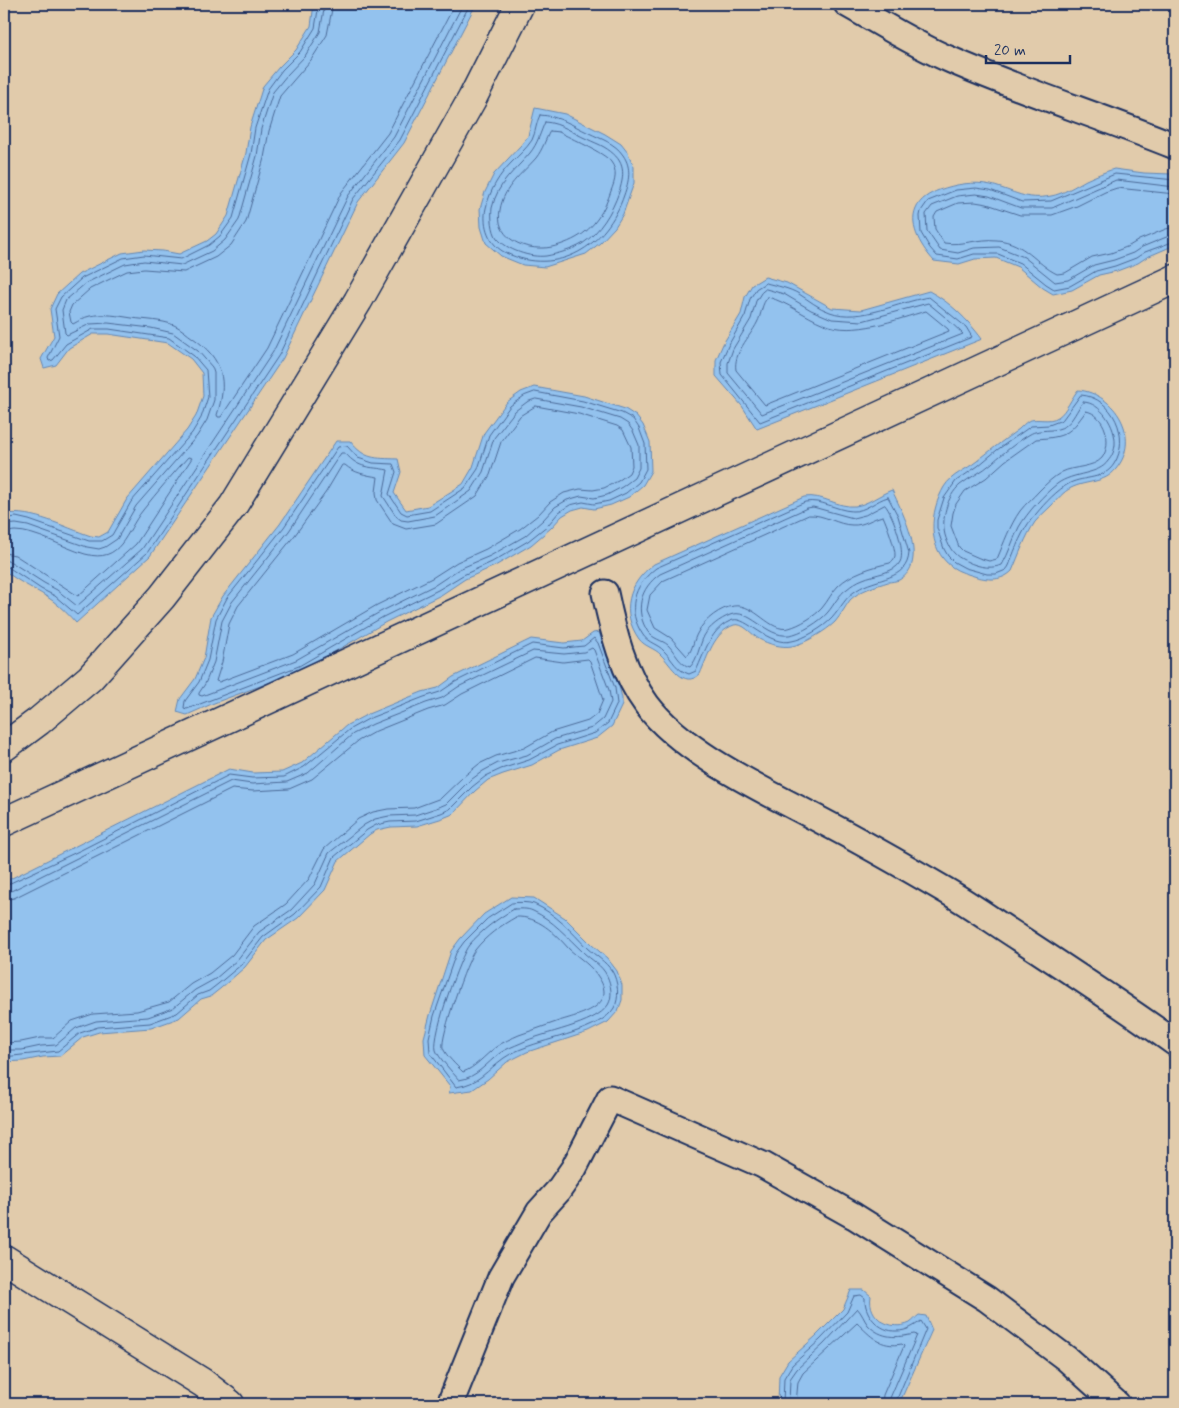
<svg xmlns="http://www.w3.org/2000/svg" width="1179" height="1408" font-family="Mynerve,sans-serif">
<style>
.water{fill:#93c2ee;stroke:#6387b4}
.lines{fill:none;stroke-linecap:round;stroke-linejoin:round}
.shore{stroke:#4b6a98;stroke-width:1}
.minor-casing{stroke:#1b2f5e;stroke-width:29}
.tertiary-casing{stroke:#1b2f5e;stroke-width:31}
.primary-casing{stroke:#1b2f5e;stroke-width:31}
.minor{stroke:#e1cbab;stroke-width:25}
.tertiary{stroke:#e1cbab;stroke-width:28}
.primary{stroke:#e1cbab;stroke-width:28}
</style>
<rect width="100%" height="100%" fill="#e1cbab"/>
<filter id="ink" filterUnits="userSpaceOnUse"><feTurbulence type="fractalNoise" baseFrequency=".02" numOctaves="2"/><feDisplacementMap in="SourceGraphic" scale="10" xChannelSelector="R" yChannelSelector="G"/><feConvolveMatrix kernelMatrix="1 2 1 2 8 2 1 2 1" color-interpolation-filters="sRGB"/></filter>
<g filter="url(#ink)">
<g class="water">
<path d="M 314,4 L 476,4 L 404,143 L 358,202 L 283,358 L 150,556 L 76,623 C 69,615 62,608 53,601 C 38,590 19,583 4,570 L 4,514 C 34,510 63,527 91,536 L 99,537 L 108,532 L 127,499 L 187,430 L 196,416 L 203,396 L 202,373 L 191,359 L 168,343 L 108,334 L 93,334 L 69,348 L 56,365 L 44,368 L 41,359 L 54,336 L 50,309 L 57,294 L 79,274 L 122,253 L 144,250 L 163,251 L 179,254 L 207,241 L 216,234 L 228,216 L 246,153 L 250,127 L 263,86 L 279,67 L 296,50 L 311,26 Z"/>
<path d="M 535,108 L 565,114 L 605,134 L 621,144 L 628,153 L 634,167 L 634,183 L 629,197 L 623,214 L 615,227 L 600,243 L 586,254 L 545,267 L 523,265 L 501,256 L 486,243 L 481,227 L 480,209 L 485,192 L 494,174 L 521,145 L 528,136 Z"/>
<path d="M 1114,169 L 1144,173 L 1171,174 L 1175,176 L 1175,245 L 1147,257 L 1138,263 L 1117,271 L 1099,275 L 1072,290 L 1053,294 L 1043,288 L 1018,267 L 996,258 L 975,259 L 959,264 L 934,261 C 923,249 908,227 916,209 C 920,199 929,194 939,190 C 956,184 974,181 991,185 C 1014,191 1026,201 1051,196 C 1063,194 1075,186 1086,180 C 1095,176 1104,172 1114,169 Z"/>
<path d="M 765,277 L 787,283 L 832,308 L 861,310 L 929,291 C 950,302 968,320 982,339 L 757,429 L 742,406 L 716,376 L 716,360 L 723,344 L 741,314 L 745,297 L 752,285 Z"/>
<path d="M 534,387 L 584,396 L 625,409 L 636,416 L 643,425 L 650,442 L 651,471 L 643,485 L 629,497 L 611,505 L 594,509 L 583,507 L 572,510 L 562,516 L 551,528 L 531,545 L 495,566 L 465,579 L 441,595 L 386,622 L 301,671 L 214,703 L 187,715 L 177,712 L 180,699 L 195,679 L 204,658 L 211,617 L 223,596 L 280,524 L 336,441 L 350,441 C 365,460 375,458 398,459 L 401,472 L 394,493 L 406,510 L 428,506 L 463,484 L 473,467 L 484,433 L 507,402 L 521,392 Z"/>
<path d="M 1078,390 C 1115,393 1142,438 1116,469 C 1104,484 1087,480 1071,488 C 1063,492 1058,499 1051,506 C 1046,511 1040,516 1035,522 C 1025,537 1019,555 1012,571 C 1002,581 989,580 977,577 C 968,574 959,572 952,567 C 926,548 930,511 944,487 C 952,474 966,470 977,461 C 991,450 1005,439 1019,429 C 1022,426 1025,423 1028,421 C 1037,417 1049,423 1058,417 C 1066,412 1072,397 1078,390 Z"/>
<path d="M 892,490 C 902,512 930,563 899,580 C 896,581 891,582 888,582 C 876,586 860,590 850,600 C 845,607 841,615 835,622 C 826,631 804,644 792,646 C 782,648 768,644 759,639 C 752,635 743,622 734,625 C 714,632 708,656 700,674 C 683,690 671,664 661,655 C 655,648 645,647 639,639 C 620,612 628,583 654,564 L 804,497 C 823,494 838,508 855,506 C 867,505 880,494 892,490 Z"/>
<path d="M 599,632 L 619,686 L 622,698 L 622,705 L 612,726 L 597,738 L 559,750 L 532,765 L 503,774 L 488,780 L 475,791 L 453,814 L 443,818 L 417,826 L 391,827 L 377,830 L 370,834 L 338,861 L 325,890 L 298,918 L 266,940 L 245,967 L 221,988 L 211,996 L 201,999 L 179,1018 L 151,1028 L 99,1032 L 83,1037 L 60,1056 L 43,1057 L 23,1061 L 4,1062 L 4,882 L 229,769 L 253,773 L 282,772 L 302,763 L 347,725 L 368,714 L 422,692 L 438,688 L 453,677 L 531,639 L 564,643 L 582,641 L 593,633 Z"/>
<path d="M 511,897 L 534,898 L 565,918 L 592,945 L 607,958 L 617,971 L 622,985 L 622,1000 L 618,1011 L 608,1022 L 588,1032 L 527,1052 L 507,1062 L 488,1079 L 472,1090 L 449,1093 L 450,1086 L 425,1055 L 424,1038 L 430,1015 L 451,951 L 460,939 L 484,914 Z"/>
<path d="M 851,1290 L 864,1290 L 871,1296 C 867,1318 891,1332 910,1323 C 913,1321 916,1317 919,1315 L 926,1316 L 932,1330 L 899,1404 L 778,1404 L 779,1376 L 788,1361 L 816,1336 L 843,1309 Z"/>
</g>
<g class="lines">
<g class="shore">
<path d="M 333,4 L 327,35 L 311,60 L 280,96 L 269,131 L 264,158 L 246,222 L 231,245 L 216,257 L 184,272 L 144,269 L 127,271 L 108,280 L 90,289 L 72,305 L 69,312 L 71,322 L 73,324 C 79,321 84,317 90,316 C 104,313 119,316 132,318 C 146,320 161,320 174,325 C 181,328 187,334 193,338 C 223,359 228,381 217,415 L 218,417 L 221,417 L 267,348 L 341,193 L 388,133 L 455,4"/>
<path d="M 540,115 C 559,116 572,125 589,133 C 601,139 615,143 623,155 C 632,168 629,181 624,195 C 607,246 558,277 506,253 C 489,245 482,225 486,208 C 490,190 499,175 512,162 C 519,155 526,149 532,140 C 536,132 536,122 540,115 Z"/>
<path d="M 545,122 C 561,123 573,133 587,139 C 593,142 599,144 604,147 C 624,159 626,171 619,192 C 612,212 600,232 582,244 C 572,250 557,254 546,256 C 530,258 507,250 497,238 C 492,231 491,216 492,208 C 498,182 514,172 530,153 C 538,143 540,133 545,122 Z"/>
<path d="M 550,131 L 559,132 C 570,138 605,153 611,162 C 618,171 615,181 611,191 C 605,209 594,229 576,238 C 567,243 553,248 543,248 C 520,249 495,236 500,210 C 504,186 521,175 536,158 C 543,149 545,140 550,131 Z"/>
<path d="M 1175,180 L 1115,174 L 1051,201 L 1022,202 L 990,190 L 976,188 L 956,190 L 928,201 L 921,211 L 920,216 L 921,233 L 930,248 L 937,256 L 958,259 L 974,254 L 998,254 L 1020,263 L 1046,284 L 1054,289 L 1070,286 L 1096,271 L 1115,266 L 1136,258 L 1145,252 L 1175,241"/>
<path d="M 1175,187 L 1116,180 L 1052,208 L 1021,208 L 989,196 L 976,194 L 957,196 L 932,206 L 926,214 L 927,231 L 940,250 L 958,253 L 974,248 L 999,247 L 1024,257 L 1055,282 L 1068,280 L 1094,265 L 1114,260 L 1133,253 L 1142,247 L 1169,236 L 1175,235"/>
<path d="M 1175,194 L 1117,188 L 1105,192 L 1077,206 L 1052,215 L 1020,215 L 987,204 L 975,202 L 958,203 L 937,212 L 934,217 L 935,229 L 944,243 C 962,246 979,238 997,240 C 1025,242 1036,264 1057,274 L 1065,273 L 1092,257 L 1111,253 L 1129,246 L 1139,240 L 1166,229 L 1175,227"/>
<path d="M 766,283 C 777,286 789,288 799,294 C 809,300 818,308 830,312 C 860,323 898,302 929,297 L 966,327 L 972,337 L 760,422 L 722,375 L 721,362 L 728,346 L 745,316 L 750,299 L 756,289 Z"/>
<path d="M 766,289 L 784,294 L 811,310 L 832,319 L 862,321 L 928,303 L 945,317 L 963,334 L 762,414 L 728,373 L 728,363 L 733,349 L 751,319 L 756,301 L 761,293 Z"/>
<path d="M 768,297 C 789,303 804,316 824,324 C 853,337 897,319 926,311 L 948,329 L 949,331 L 765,405 L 736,370 C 733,353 750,337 757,323 C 762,314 761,304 768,297 Z"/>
<path d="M 535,392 L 583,401 L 622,413 L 633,419 L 639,428 L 645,444 L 646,469 L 639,482 L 626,493 L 609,501 L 594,504 L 583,502 L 570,505 L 559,512 L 548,525 L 528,541 L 492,562 L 463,575 L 438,590 L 383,617 L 299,666 L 187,709 L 184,708 L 185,701 L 199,682 L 208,660 L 216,619 L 227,598 L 284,527 L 338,447 L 347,446 L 358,458 L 373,463 L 393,464 L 396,472 L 389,494 L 401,512 L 407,515 L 430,511 L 465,488 L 478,469 L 489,435 L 510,406 L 524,396 Z"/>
<path d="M 1081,395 C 1113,397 1131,438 1114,464 C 1104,480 1085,476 1070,483 C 1057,490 1045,503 1036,514 C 1025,525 1018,542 1012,557 C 1010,562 1010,566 1006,570 L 996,574 L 987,574 L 965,568 L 954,562 L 948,556 L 944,549 L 937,528 L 937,520 L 944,498 L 956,481 L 978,466 L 997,450 L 1031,426 L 1049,425 L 1062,420 Z"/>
<path d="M 536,399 L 581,407 L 620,419 L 628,424 L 633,431 L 639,445 L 639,468 L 634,478 L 622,487 L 607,495 L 594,498 L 581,496 L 567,500 L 555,507 L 543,520 L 525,536 L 490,556 L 459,569 L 435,585 L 380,612 L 296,660 L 202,696 L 199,695 L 199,693 L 205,684 L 214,662 L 222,621 L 232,602 L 289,531 L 341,453 L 345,453 C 360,470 369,466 388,470 L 383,496 L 396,516 L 401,520 L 408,521 L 435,516 L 471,491 L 483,472 L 494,438 L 515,411 L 527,402 Z"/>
<path d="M 1083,402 C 1101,402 1116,427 1115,444 C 1115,449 1112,457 1108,461 C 1099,475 1073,472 1057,484 C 1044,494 1027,513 1019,527 C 1013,539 1009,553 1002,565 C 988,570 975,566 962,559 C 952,554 948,545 945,535 C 941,519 947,496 960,485 C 970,477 982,472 992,463 C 998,457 1028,433 1035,432 C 1045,429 1055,432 1065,426 C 1073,421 1077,409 1083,402 Z"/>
<path d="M 536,406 L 579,414 L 617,426 L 623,430 L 631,447 L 632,466 L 629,473 L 618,481 L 604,488 L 593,490 L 580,489 L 564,493 L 550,502 L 538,515 L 520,529 L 486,549 L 457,562 L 432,578 L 377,605 L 293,654 L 219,682 L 216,681 L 222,662 L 229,624 L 238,606 L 295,535 L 326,492 L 342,465 L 345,465 C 354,473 366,475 378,477 L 376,492 L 377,500 L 393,524 L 406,529 L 436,524 L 477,496 L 490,475 L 501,442 L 520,416 Z"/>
<path d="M 1086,411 C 1105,414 1113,443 1102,458 C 1093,468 1074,466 1062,472 C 1053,477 1046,484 1039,491 C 1033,498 1026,503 1020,511 C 1010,525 1004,543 997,559 L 989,561 L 979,558 L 963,551 L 959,547 L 951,526 L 953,513 L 956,504 L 965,491 L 986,478 L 1005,461 L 1036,439 C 1065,437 1069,435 1086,411 Z"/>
<path d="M 888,497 L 898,516 L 909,553 C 907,581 876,577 857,590 C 845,597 841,608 832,618 C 824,627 804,639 792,641 C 769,647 746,616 733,620 C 711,627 705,652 696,671 L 689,674 C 676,670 673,660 664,651 C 658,644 648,643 643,635 C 626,610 633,586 656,568 L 805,502 C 822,499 835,510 852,511 C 865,512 876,500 888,497 Z"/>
<path d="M 885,505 C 893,514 906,551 900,562 C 895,573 874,574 863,579 C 857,581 852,585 847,589 C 839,594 834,605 828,612 C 821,621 800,634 789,635 C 766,638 749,607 730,615 C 720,619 709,627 704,636 C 699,646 698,659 690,667 C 679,664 676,653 668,645 C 662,640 653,639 648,632 C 634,611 640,588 660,574 L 807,508 L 813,507 L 853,518 L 865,515 Z"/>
<path d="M 809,515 C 824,514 838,525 852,525 C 864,526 872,518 883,516 C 886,522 896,549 895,556 C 894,560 892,561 890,563 C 872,567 851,573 838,586 C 832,592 828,601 822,608 C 815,616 800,625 789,628 C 770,633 755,603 734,606 C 721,607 704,620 698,632 C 693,640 693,650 687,656 L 671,638 L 655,628 L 647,610 L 650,595 L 663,581 Z"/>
<path d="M 4,519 L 16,517 L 29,520 L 89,541 L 102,541 L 112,535 L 131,502 L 192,433 L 201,418 L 208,397 L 206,370 L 194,356 L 169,338 L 109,329 L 93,329 L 66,344 L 53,360 L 49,361 L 48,358 L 59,336 L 55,309 L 61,297 L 82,278 L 123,258 L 144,255 L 181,259 L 209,245 L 220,236 L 233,218 L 251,154 L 255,128 L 268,89 L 282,70 L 300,52 L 315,28 L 319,4"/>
<path d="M 4,525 L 16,524 L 28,526 L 87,547 L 99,549 L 105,547 L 117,539 L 136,506 L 197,436 L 207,420 L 214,400 L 214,373 L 212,367 L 198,351 L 173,333 L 151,328 L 108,323 L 90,324 L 67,335 L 65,333 L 62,310 L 66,300 L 86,283 L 125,264 L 144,261 L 182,265 L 212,251 L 225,240 L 239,220 L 257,156 L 261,129 L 273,92 L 287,75 L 305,56 L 320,32 L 325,4"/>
<path d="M 4,533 C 8,533 11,531 15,531 C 36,531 64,548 85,554 C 122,564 125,532 143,510 C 157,492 173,474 188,457 L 192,458 L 136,544 L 78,596 L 15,555 L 4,553"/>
<path d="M 4,560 L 11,562 L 44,583 L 57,590 L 77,606 L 142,549 L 273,352 L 348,196 L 394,137 L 463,4"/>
<path d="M 4,566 L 8,567 L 41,589 L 55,596 L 77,615 L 147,553 L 279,355 L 353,199 L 400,140 L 470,4"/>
<path d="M 4,886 L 81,850 L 229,775 L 252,778 L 284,777 L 304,767 L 350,729 L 370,718 L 424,697 L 440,692 L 455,682 L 532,644 L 564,648 L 584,646 L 594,638 L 598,643 L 615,688 L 617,704 L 608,723 L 595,733 L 557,745 L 529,760 L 501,769 L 486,776 L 472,787 L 450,809 L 441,813 L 416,821 L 390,822 L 376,825 L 367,830 L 334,857 L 321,887 L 295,914 L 263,937 L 242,964 L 218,984 L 209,991 L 198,995 L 177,1013 L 150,1023 L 98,1027 L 80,1033 L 58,1051 L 4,1057"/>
<path d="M 4,892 L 11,891 L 231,781 L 252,784 L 287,782 L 308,773 L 353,734 L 373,724 L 426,703 L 442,698 L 458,687 L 533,651 L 564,654 L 584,652 L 592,648 L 594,650 L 609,690 L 611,702 L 603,719 L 592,728 L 555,739 L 527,755 L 498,763 L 483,771 L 468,782 L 446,804 L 439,807 L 415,815 L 389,816 L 375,819 L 364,825 L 329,853 L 315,884 L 291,910 L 259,932 L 237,960 L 215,979 L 195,990 L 173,1008 L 148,1017 L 96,1021 L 76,1028 L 56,1045 L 41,1046 L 22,1050 L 4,1050"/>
<path d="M 4,900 L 14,898 L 232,789 L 253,791 L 289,789 L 312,779 L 358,741 L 376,731 L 428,710 L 445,705 L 462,694 L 535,658 L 563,662 L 588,659 L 590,661 L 603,700 L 597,714 L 588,721 L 552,732 L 524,748 L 496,756 L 479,764 L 463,777 L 441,798 L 414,808 L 388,809 L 373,812 L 358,819 L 324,849 L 309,879 L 286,904 L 254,926 L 232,955 L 210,973 L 191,984 L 169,1002 L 137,1011 L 93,1014 L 72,1021 L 53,1038 L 40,1038 L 21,1042 L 4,1043"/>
<path d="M 512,903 C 518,902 528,902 534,904 C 556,914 571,931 587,948 C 596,956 605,961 612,971 C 618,981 620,998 614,1008 C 601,1030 548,1038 524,1048 C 518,1050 510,1054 504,1058 C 487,1070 479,1084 456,1087 L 430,1053 L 429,1038 L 434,1016 L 456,953 L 464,942 L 487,919 Z"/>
<path d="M 514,909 C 520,909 527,908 533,911 C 553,920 567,937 583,952 C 591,960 602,965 607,976 C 611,984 613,997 608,1005 C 595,1025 543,1032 521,1043 C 514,1046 506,1049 500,1053 C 487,1063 476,1078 459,1080 C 454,1074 438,1057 436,1050 C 432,1035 460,956 469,945 C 482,930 497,919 514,909 Z"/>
<path d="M 516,917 C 538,916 555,933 569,949 C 579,958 592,966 599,978 C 618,1007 578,1015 559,1021 C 546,1026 532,1030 519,1035 C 512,1038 503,1042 496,1047 C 485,1055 475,1068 463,1072 C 457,1066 446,1056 443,1048 C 440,1038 467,959 475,950 C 486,936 500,926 516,917 Z"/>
<path d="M 783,1404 L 784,1378 L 792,1365 L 820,1340 L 847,1312 L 854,1296 L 861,1295 L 865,1298 C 864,1314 879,1332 897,1331 C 907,1331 914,1326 921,1321 L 926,1329 L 895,1404"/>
<path d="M 789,1404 L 790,1379 L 797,1369 L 824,1344 L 857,1308 C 862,1313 864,1320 868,1325 C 882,1339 897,1338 914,1334 L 917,1335 L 890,1398 L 889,1404"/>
<path d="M 796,1404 L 798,1382 L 803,1373 L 857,1323 C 871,1336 880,1348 902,1344 L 904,1346 L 883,1395 L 882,1404"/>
</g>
<defs>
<g id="minor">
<path d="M 847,4 C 881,23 915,45 951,60 C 1024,92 1101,116 1175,146"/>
<path d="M 605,593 C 613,631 623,673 647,705 C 684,754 766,791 820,820 C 862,842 904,866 945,890 C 971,905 996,923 1021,939 C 1073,973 1125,1007 1175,1043"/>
<path d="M 450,1404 L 501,1277 L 539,1212 L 558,1191 L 574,1168 L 610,1098 L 763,1165 L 854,1216 L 987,1299 L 1067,1359 L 1117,1404"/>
</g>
<g id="tertiary">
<path d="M 4,822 L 1175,279"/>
<path d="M 4,1259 L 203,1383 L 230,1404"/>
</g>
<path id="primary" d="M 4,747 L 39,721 L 90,678 L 162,597 L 233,506 L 358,301 L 472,99 L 520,4"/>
</defs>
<use href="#minor" class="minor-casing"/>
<use href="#tertiary" class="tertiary-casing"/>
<use href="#primary" class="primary-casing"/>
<use href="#minor" class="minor"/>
<use href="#tertiary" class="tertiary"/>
<use href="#primary" class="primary"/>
</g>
</g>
<rect width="1179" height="1408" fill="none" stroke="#e1cbab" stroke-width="20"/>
<rect x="10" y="10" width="1159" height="1388" fill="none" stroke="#1b2f5e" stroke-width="2" filter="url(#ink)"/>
<path d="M986 55v8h84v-8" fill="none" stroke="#1b2f5e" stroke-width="2.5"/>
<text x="994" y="55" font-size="15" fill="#1b2f5e" stroke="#e1cbab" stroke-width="4" paint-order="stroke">20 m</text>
</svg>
